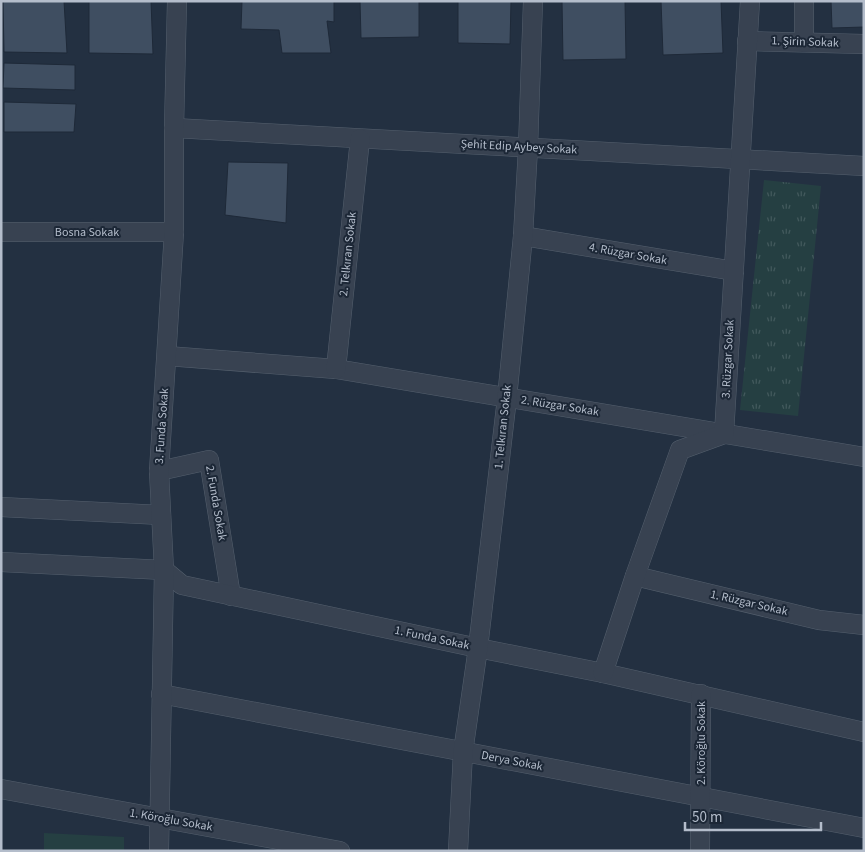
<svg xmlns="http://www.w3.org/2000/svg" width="865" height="852" font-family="'Source Sans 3',sans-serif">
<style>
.green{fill:#253f42}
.park{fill:url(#park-tufts)}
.building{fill:#3f4e61;stroke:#1e2938}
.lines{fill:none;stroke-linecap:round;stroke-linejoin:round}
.minor-casing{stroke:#55606e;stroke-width:20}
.minor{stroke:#384251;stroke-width:19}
.labels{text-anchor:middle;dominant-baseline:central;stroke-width:4;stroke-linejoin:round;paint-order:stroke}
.street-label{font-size:12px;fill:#b4bdcb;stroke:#1c2736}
</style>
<defs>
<pattern id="park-tufts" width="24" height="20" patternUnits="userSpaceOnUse" patternTransform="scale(1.25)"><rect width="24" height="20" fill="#253f42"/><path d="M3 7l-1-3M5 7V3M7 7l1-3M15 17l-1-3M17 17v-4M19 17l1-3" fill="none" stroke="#42595c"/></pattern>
</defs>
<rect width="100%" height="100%" fill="#233041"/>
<path class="green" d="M 44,833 L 124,837 L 124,851 L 44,851 Z"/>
<path class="park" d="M 764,180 L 821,186 L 798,416 L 740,410 Z"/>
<g class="building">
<path d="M 3,1 L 64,1 L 67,53 L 4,52 Z"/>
<path d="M 89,1 L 151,1 L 153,54 L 89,53 Z"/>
<path d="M 242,1 L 334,1 L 334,22 L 327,21 L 331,53 L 282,53 L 279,30 L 241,29 Z"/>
<path d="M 360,1 L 419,1 L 419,37 L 361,38 Z"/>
<path d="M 458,1 L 511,1 L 510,44 L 458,43 Z"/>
<path d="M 562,1 L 625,1 L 626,59 L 563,60 Z"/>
<path d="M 661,1 L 721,1 L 723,53 L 663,55 Z"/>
<path d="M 831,1 L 864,1 L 864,27 L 832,28 Z"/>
<path d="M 4,63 L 75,65 L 75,90 L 3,88 Z"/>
<path d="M 4,102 L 76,104 L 74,132 L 4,132 Z"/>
<path d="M 228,162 L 288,163 L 286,223 L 225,215 Z"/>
</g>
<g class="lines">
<defs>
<g id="minor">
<path d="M 747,41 L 864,44"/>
<path d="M 804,42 L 804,1"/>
<path d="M 174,128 L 864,166"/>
<path d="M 1,232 L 174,232"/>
<path d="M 523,236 L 734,271"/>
<path d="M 167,356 L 336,369 L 864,457"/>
<path d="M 336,369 L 360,139"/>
<path d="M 159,471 L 209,460 L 231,596"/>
<path d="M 1,507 L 161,515"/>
<path d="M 1,562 L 164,570 L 182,585 L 478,648 L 603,673 L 864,732"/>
<path d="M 635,576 L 819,620 L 864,625"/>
<path d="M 603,673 L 635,576 L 680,450 L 724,434 L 750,1"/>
<path d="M 161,694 L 864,828"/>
<path d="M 1,789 L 340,851"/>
<path d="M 159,851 L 164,570 L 159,471 L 174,232 L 174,128 L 177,1"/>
<path d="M 458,851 L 463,752 L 478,648 L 507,398 L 523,236 L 528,148 L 533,1"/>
<path d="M 700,851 L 701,694"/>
</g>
</defs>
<use href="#minor" class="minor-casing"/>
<use href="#minor" class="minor"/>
</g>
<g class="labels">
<g class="street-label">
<text transform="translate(805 42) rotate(2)">1. Şirin Sokak</text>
<text transform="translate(519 147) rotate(3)">Şehit Edip Aybey Sokak</text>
<text x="87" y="232">Bosna Sokak</text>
<text transform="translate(348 254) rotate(-84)">2. Telkıran Sokak</text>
<text transform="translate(628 254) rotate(10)">4. Rüzgar Sokak</text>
<text transform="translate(728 359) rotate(-87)">3. Rüzgar Sokak</text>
<text transform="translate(560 406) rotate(9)">2. Rüzgar Sokak</text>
<text transform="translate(162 426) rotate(-86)">3. Funda Sokak</text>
<text transform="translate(503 427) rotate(-84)">1. Telkıran Sokak</text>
<text transform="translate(216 503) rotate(80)">2. Funda Sokak</text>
<text transform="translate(749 603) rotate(13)">1. Rüzgar Sokak</text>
<text transform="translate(432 638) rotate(12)">1. Funda Sokak</text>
<text transform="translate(701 743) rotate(-90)">2. Köroğlu Sokak</text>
<text transform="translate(512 761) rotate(11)">Derya Sokak</text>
<text transform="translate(171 820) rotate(10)">1. Köroğlu Sokak</text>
</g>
</g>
<rect width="865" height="852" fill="none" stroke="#b4bdcb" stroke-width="5"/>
<path d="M685 822v8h136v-8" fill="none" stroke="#b4bdcb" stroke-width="2.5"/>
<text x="692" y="822" font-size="15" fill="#b4bdcb" stroke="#1c2736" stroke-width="4" paint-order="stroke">50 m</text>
</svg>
